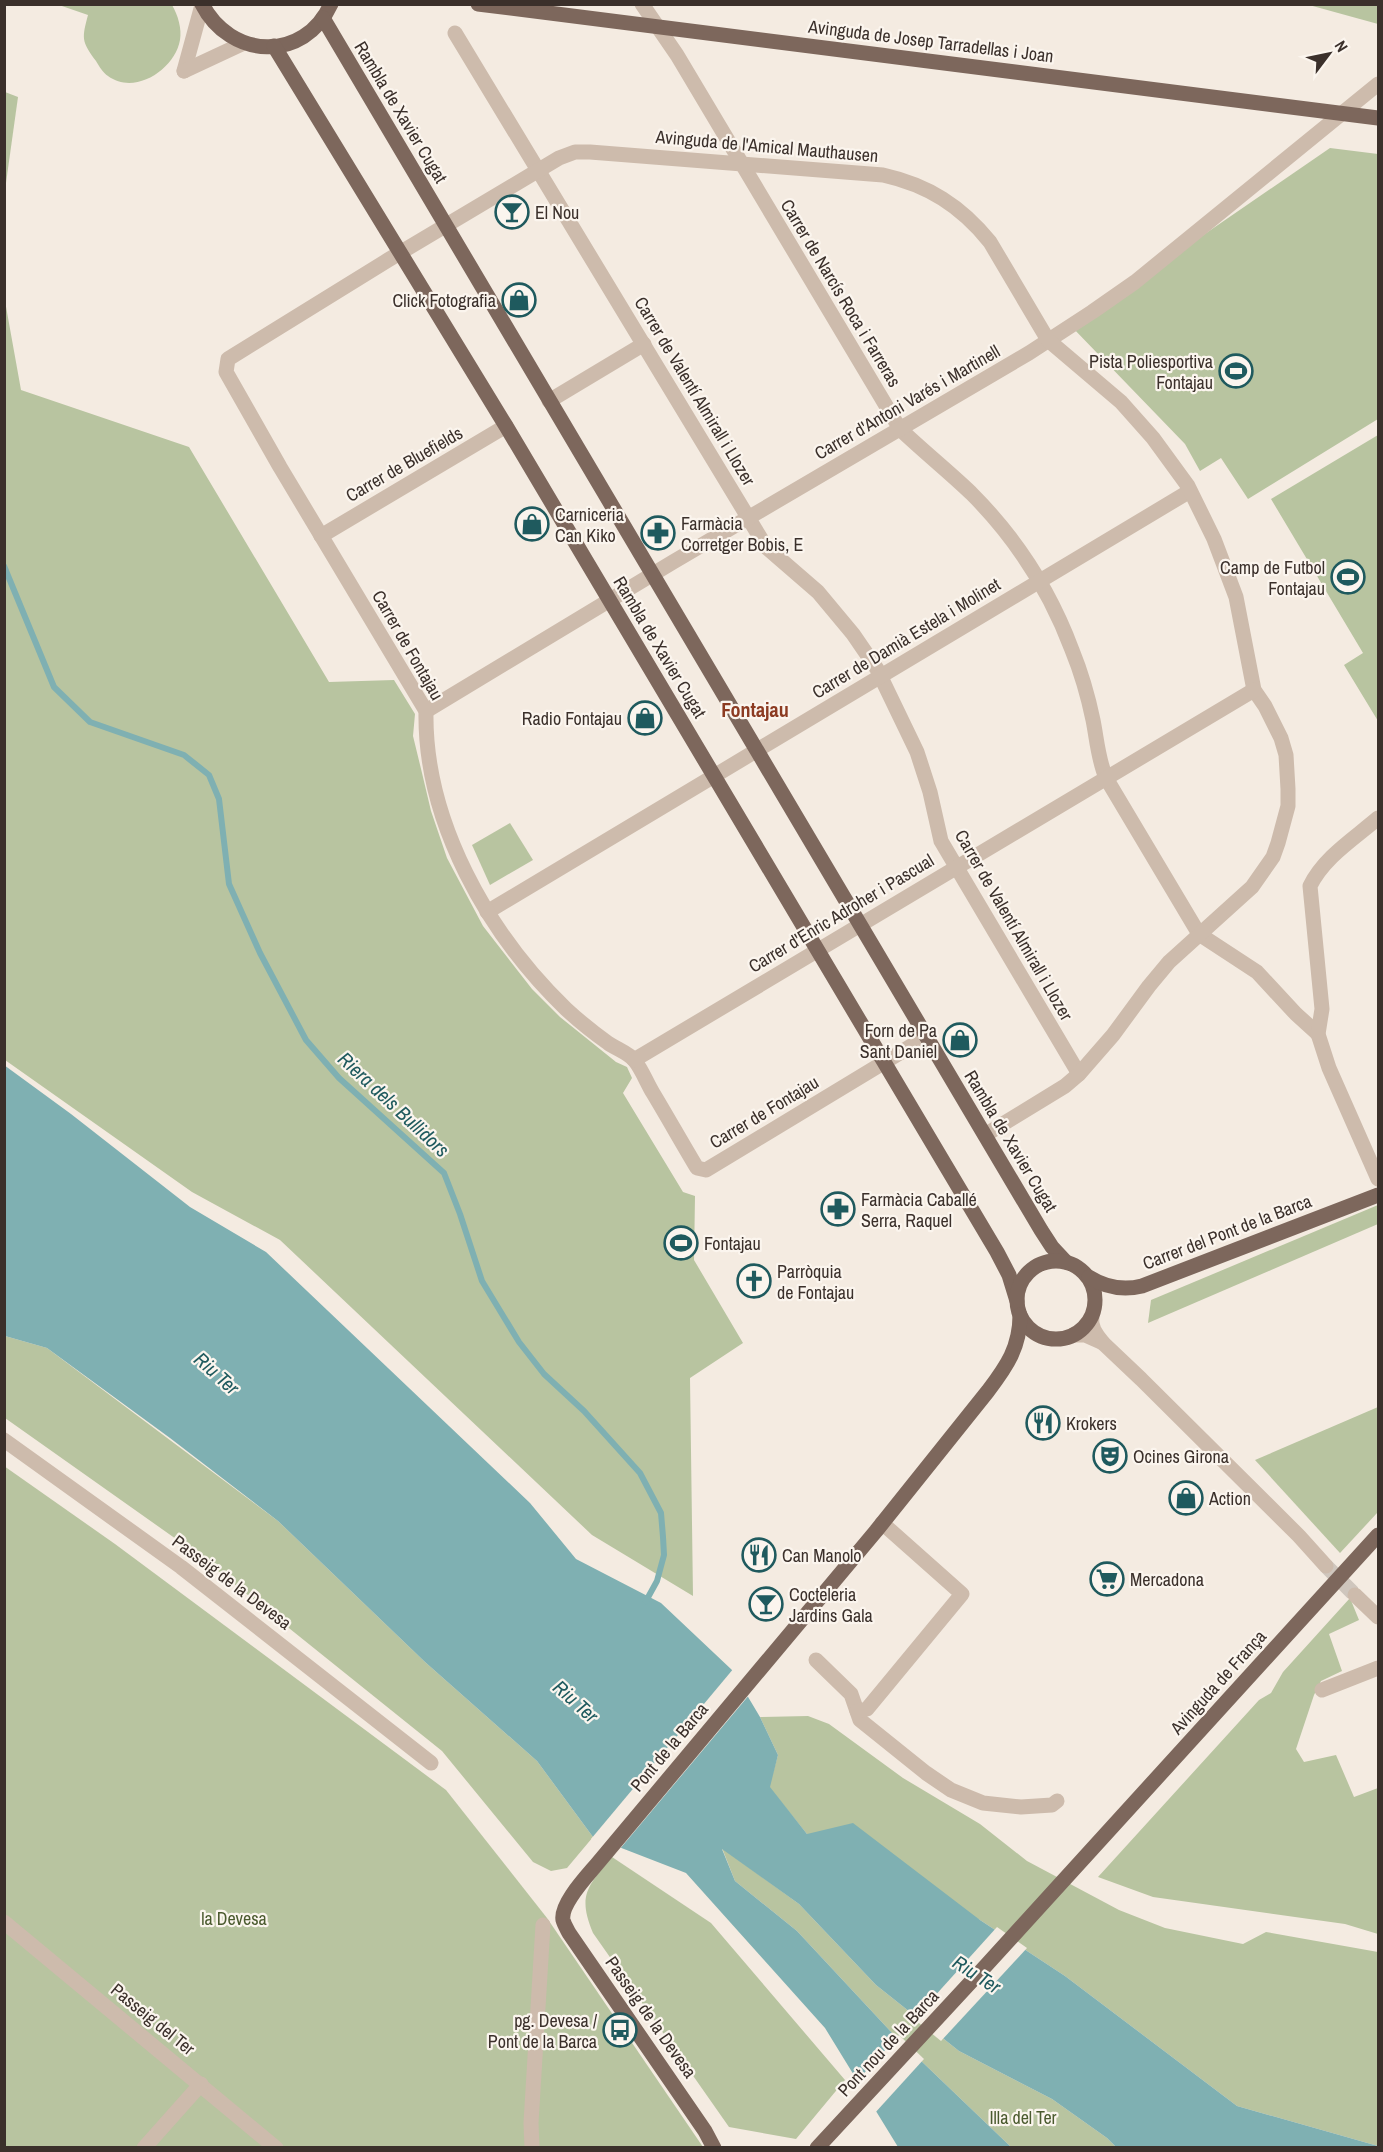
<svg xmlns="http://www.w3.org/2000/svg" width="1383" height="2152" font-family="'Archivo Narrow',sans-serif">
<style>
.green{fill:#b8c4a0}
.water{fill:#7fb0b2}
.pier{fill:#f4ebe1}
.lines{fill:none;stroke-linecap:round;stroke-linejoin:round}
.stream{stroke:#7fb0b2;stroke-width:6}
.minor-tunnel{stroke:#cfc6bd;stroke-width:15;stroke-dasharray:15 8;stroke-linecap:butt}
.minor{stroke:#cdbbac;stroke-width:15}
.major{stroke:#7d675c;stroke-width:15}
.labels{text-anchor:middle;dominant-baseline:central;stroke-width:4.5;stroke-linejoin:round;paint-order:stroke}
.street-label{font-size:18px;fill:#3b302b;stroke:#fbf5ee}
.poi-label{font-size:18px;fill:#3b302b;stroke:#fbf5ee;text-anchor:start}
.park-label{font-size:18px;fill:#4a5a2e;stroke:#fbf5ee}
.neighbourhood-label{font-size:20px;font-weight:bold;fill:#8c3b22;stroke:#fbf5ee}
.water-label{font-size:20px;font-style:italic;fill:#1f5a5e;stroke:#fbf5ee}
</style>
<rect width="100%" height="100%" fill="#f4ebe1"/>
<g class="green">
<path d="M 59,5 L 172,5 C 178,15 182,29 180,40 C 175,69 135,96 108,76 C 103,73 99,66 96,61 C 81,41 82,38 88,15 Z"/>
<path d="M 1309,5 L 1378,5 L 1378,24 Z"/>
<path d="M 5,92 L 18,97 L 5,190 Z"/>
<path d="M 1330,148 L 1378,154 L 1378,419 L 1248,499 L 1221,458 L 1200,471 L 1185,444 L 1071,326 Z"/>
<path d="M 5,301 L 21,390 L 189,447 L 329,682 L 394,680 L 415,714 L 413,736 L 422,773 L 431,811 L 447,858 L 483,926 L 532,989 L 560,1017 L 616,1062 L 627,1067 L 632,1078 L 623,1093 L 683,1192 L 695,1196 L 694,1260 L 743,1343 L 690,1378 L 693,1596 L 592,1535 L 280,1240 L 192,1192 L 5,1060 Z"/>
<path d="M 1378,435 L 1378,721 L 1344,665 L 1363,653 L 1271,499 Z"/>
<path d="M 510,823 L 533,860 L 490,885 L 472,845 Z"/>
<path d="M 1378,1205 L 1378,1224 L 1148,1323 L 1151,1300 Z"/>
<path d="M 5,1336 L 47,1348 L 278,1521 L 425,1662 L 537,1761 L 593,1837 L 567,1868 L 551,1871 L 533,1862 L 442,1751 L 193,1551 L 5,1418 Z"/>
<path d="M 1378,1407 L 1378,1512 L 1340,1553 L 1255,1460 Z"/>
<path d="M 4,1466 L 115,1544 L 446,1790 L 547,1918 L 703,2147 L 5,2147 Z"/>
<path d="M 1350,1598 L 1359,1620 L 1329,1634 L 1342,1671 L 1321,1681 L 1314,1695 L 1296,1749 L 1304,1762 L 1336,1755 L 1354,1797 L 1378,1788 L 1378,1934 L 1345,1924 L 1153,1897 L 1098,1877 L 1259,1700 L 1271,1693 L 1283,1672 Z"/>
<path d="M 808,1716 L 829,1724 L 903,1778 L 980,1824 L 1027,1861 L 1119,1910 L 1165,1928 L 1243,1944 L 1266,1932 L 1378,1952 L 1378,2146 L 1237,2106 L 1065,1976 L 980,1920 L 807,1834 L 769,1787 L 778,1755 L 760,1717 Z"/>
<path d="M 722,1848 L 799,1904 L 876,1985 L 959,2051 L 1052,2099 L 1107,2138 L 1116,2147 L 1011,2147 L 893,2034 L 797,1931 L 735,1881 Z"/>
<path d="M 612,1857 L 711,1923 L 845,2080 L 796,2139 L 729,2127 L 593,1933 C 577,1895 588,1886 612,1857 Z"/>
</g>
<path class="water" d="M 4,1065 L 71,1114 L 190,1207 L 266,1252 L 530,1503 L 576,1559 L 661,1603 L 732,1670 L 760,1717 L 778,1755 L 770,1787 L 807,1834 L 853,1823 L 980,1920 L 1065,1976 L 1237,2106 L 1378,2146 L 1378,2147 L 1116,2147 L 1107,2138 L 1052,2099 L 959,2051 L 876,1985 L 799,1904 L 722,1849 L 735,1881 L 797,1931 L 893,2034 L 1011,2147 L 898,2147 L 825,2028 L 686,1873 L 593,1837 L 537,1761 L 425,1662 L 278,1521 L 170,1438 L 47,1348 L 5,1336 Z"/>
<g class="pier">
<path d="M 734,1668 L 750,1694 L 619,1850 L 591,1839 Z"/>
<path d="M 997,1927 L 1027,1948 L 941,2041 L 914,2019 Z"/>
<path d="M 899,2035 L 924,2059 L 874,2114 L 855,2083 Z"/>
</g>
<g class="lines">
<path class="stream" d="M 4,566 L 54,687 L 90,722 L 184,755 L 209,775 L 219,799 L 229,884 L 260,953 L 306,1040 L 339,1078 L 444,1173 L 460,1214 L 482,1281 L 519,1342 L 544,1374 L 584,1411 L 640,1473 L 661,1513 L 663,1537 L 664,1555 L 657,1581 L 646,1601"/>
<path class="minor-tunnel" d="M 1326,1566 L 1355,1595"/>
<g class="minor">
<path d="M 642,4 L 677,55 L 900,429 C 923,451 948,471 971,493 C 1016,538 1050,591 1072,650 C 1081,672 1088,696 1093,720 C 1097,740 1098,759 1106,778 L 1199,934 L 1257,972 L 1296,1014 L 1318,1034"/>
<path d="M 455,33 L 766,547 L 818,592 L 853,634 L 877,669 L 917,752 L 930,792 L 941,841 L 1079,1074"/>
<path d="M 184,71 L 202,5"/>
<path d="M 184,71 L 244,43"/>
<path d="M 549,401 L 644,344"/>
<path d="M 321,536 L 506,426"/>
<path d="M 426,711 L 673,562 L 1029,353 L 1092,312 L 1135,282 L 1378,84"/>
<path d="M 1378,818 C 1355,838 1324,857 1310,886 L 1322,1009 L 1318,1034 L 1329,1068 L 1378,1179"/>
<path d="M 487,912 L 1190,491"/>
<path d="M 926,1037 L 706,1170 L 697,1168 C 682,1143 668,1118 653,1093 C 647,1083 642,1070 635,1061 C 629,1053 616,1049 608,1043 C 594,1033 579,1021 566,1009 C 488,934 424,821 426,711 L 280,467 L 226,372 L 228,359 L 388,260 L 559,158 L 575,152 L 590,152 L 883,175 C 928,185 961,206 990,242 L 1048,340 L 1121,402 L 1153,438 L 1188,486 L 1214,539 L 1236,597 L 1254,690 L 1265,706 L 1281,738 L 1286,755 L 1288,789 L 1288,806 L 1278,843 L 1273,857 L 1252,887 L 1169,962 L 1149,986 L 1113,1035 L 1079,1074 L 1065,1086 L 985,1135"/>
<path d="M 634,1060 L 1254,690"/>
<path d="M 1073,1335 L 1085,1335 L 1103,1343 C 1097,1335 1090,1327 1092,1317"/>
<path d="M 1103,1343 L 1141,1379 L 1299,1536 L 1326,1566"/>
<path d="M 4,1440 L 181,1567 L 431,1763"/>
<path d="M 1355,1595 L 1378,1617"/>
<path d="M 816,1660 L 851,1694 L 860,1720 L 926,1773 L 951,1790 L 983,1803 L 1021,1807 L 1052,1805 L 1057,1801"/>
<path d="M 1322,1690 L 1378,1668"/>
<path d="M 857,1711 L 867,1709 L 962,1594 L 882,1523"/>
<path d="M 4,1922 L 276,2148"/>
<path d="M 144,2148 L 201,2084"/>
<path d="M 532,2148 L 531,2123 L 543,1925"/>
</g>
<g class="major">
<path d="M 202,4 C 230,59 304,63 331,4"/>
<path d="M 478,4 L 1378,118"/>
<path d="M 323,18 L 1041,1230 L 1052,1247 L 1066,1262"/>
<path d="M 274,46 L 506,426 L 997,1252 L 1009,1275 L 1017,1301"/>
<circle cx="1056" cy="1300" r="39"/>
<path d="M 1089,1277 C 1105,1287 1122,1291 1142,1286 L 1378,1195"/>
<path d="M 714,2148 L 705,2131 L 569,1933 C 567,1929 564,1924 563,1920 C 560,1904 587,1876 597,1864 L 876,1531 L 988,1391 C 1007,1366 1020,1347 1020,1315"/>
<path d="M 817,2148 L 981,1971 L 1378,1535"/>
</g>
</g>
<defs>
<symbol id="bar-ring" viewBox="-11 -11 22 22"><circle r="9.5" fill="#fbf5ee" stroke="#1f5a5e" stroke-width="1.5"/><path d="M-6-5H6L.8 .8V4.5H3.5V6h-7V4.5H-.8V.8Z" fill="#1f5a5e"/></symbol>
<symbol id="shop-ring" viewBox="-11 -11 22 22"><circle r="9.5" fill="#fbf5ee" stroke="#1f5a5e" stroke-width="1.5"/><path d="M-5-2.5h2.3a2.7 3.5 0 0 1 5.4 0H5L5.5 6h-11ZM-1.5-2.5h3a1.5 2.3 0 0 0-3 0Z" fill="#1f5a5e"/></symbol>
<symbol id="stadium-ring" viewBox="-11 -11 22 22"><circle r="9.5" fill="#fbf5ee" stroke="#1f5a5e" stroke-width="1.5"/><path d="M0-5a6.5 5 0 1 0 0 10a6.5 5 0 1 0 0-10ZM-3.5-1.8h7v3.6h-7Z" fill="#1f5a5e"/></symbol>
<symbol id="pharmacy-ring" viewBox="-11 -11 22 22"><circle r="9.5" fill="#fbf5ee" stroke="#1f5a5e" stroke-width="1.5"/><path d="M-2-6h4v4h4v4h-4v4h-4v-4h-4v-4h4Z" fill="#1f5a5e"/></symbol>
<symbol id="church-ring" viewBox="-11 -11 22 22"><circle r="9.5" fill="#fbf5ee" stroke="#1f5a5e" stroke-width="1.5"/><path d="M-1.2-6h2.4v3.5h3.3v2.4h-3.3V6h-2.4V-.1h-3.3v-2.4h3.3Z" fill="#1f5a5e"/></symbol>
<symbol id="restaurant-ring" viewBox="-11 -11 22 22"><circle r="9.5" fill="#fbf5ee" stroke="#1f5a5e" stroke-width="1.5"/><path d="M-5-6h1v4h1v-4h1v4h1v-4h1v5L-1.5 .5V6h-2V.5L-5-1ZM5-6V6H3V1.5H1.5Q1.5-4 5-6Z" fill="#1f5a5e"/></symbol>
<symbol id="theatre-ring" viewBox="-11 -11 22 22"><circle r="9.5" fill="#fbf5ee" stroke="#1f5a5e" stroke-width="1.5"/><path d="M-5-5.5Q0-4 5-5.5V0Q5 5 0 6Q-5 5-5 0ZM-3.3-2.5H-1v1.5H-3.3ZM1-2.5H3.3v1.5H1ZM-2.8 1Q0 5.5 2.8 1Z" fill="#1f5a5e"/></symbol>
<symbol id="supermarket-ring" viewBox="-11 -11 22 22"><circle r="9.5" fill="#fbf5ee" stroke="#1f5a5e" stroke-width="1.5"/><path d="M-6-5.5h2.5l.6 2H6L4.5 2H-2.5L-4.4-4H-6ZM-1.5 3.2a1.3 1.3 0 1 0 .1 0ZM3 3.2a1.3 1.3 0 1 0 .1 0Z" fill="#1f5a5e"/></symbol>
<symbol id="bus-ring" viewBox="-11 -11 22 22"><circle r="9.5" fill="#fbf5ee" stroke="#1f5a5e" stroke-width="1.5"/><path d="M-5-6H5V4H4V6H2V4H-2V6H-4V4H-5ZM-3.5-4V0h7V-4ZM-3.5 1.2v1.5H-2V1.2ZM2 1.2v1.5H3.5V1.2Z" fill="#1f5a5e"/></symbol>
</defs>
<g fill-rule="evenodd">
<use href="#bar-ring" x="493" y="193" width="38" height="38"/>
<use href="#shop-ring" x="500" y="281" width="38" height="38"/>
<use href="#stadium-ring" x="1217" y="352" width="38" height="38"/>
<use href="#shop-ring" x="513" y="505" width="38" height="38"/>
<use href="#pharmacy-ring" x="639" y="514" width="38" height="38"/>
<use href="#stadium-ring" x="1329" y="558" width="38" height="38"/>
<use href="#shop-ring" x="626" y="699" width="38" height="38"/>
<use href="#shop-ring" x="941" y="1021" width="38" height="38"/>
<use href="#pharmacy-ring" x="819" y="1190" width="38" height="38"/>
<use href="#stadium-ring" x="662" y="1224" width="38" height="38"/>
<use href="#church-ring" x="735" y="1262" width="38" height="38"/>
<use href="#restaurant-ring" x="1024" y="1404" width="38" height="38"/>
<use href="#theatre-ring" x="1091" y="1437" width="38" height="38"/>
<use href="#shop-ring" x="1167" y="1479" width="38" height="38"/>
<use href="#restaurant-ring" x="740" y="1536" width="38" height="38"/>
<use href="#supermarket-ring" x="1088" y="1560" width="38" height="38"/>
<use href="#bar-ring" x="747" y="1585" width="38" height="38"/>
<use href="#bus-ring" x="601" y="2011" width="38" height="38"/>
</g>
<g class="labels">
<g class="street-label">
<text transform="translate(931 41) rotate(7)">Avinguda de Josep Tarradellas i Joan</text>
<text transform="translate(401 112) rotate(59)">Rambla de Xavier Cugat</text>
<text transform="translate(767 146) rotate(5)">Avinguda de l'Amical Mauthausen</text>
<text transform="translate(841 293) rotate(59)">Carrer de Narcís Roca i Farreras</text>
<text transform="translate(695 391) rotate(59)">Carrer de Valentí Almirall i Llozer</text>
<text transform="translate(907 402) rotate(-30)">Carrer d'Antoni Varés i Martinell</text>
<text transform="translate(404 464) rotate(-30)">Carrer de Bluefields</text>
<text transform="translate(906 638) rotate(-31)">Carrer de Damià Estela i Molinet</text>
<text transform="translate(408 645) rotate(60)">Carrer de Fontajau</text>
<text transform="translate(660 647) rotate(59)">Rambla de Xavier Cugat</text>
<text transform="translate(841 913) rotate(-31)">Carrer d'Enric Adroher i Pascual</text>
<text transform="translate(1014 925) rotate(60)">Carrer de Valentí Almirall i Llozer</text>
<text transform="translate(764 1112) rotate(-31)">Carrer de Fontajau</text>
<text transform="translate(1011 1141) rotate(59)">Rambla de Xavier Cugat</text>
<text transform="translate(1227 1232) rotate(-21)">Carrer del Pont de la Barca</text>
<text transform="translate(232 1582) rotate(37)">Passeig de la Devesa</text>
<text transform="translate(1218 1682) rotate(-48)">Avinguda de França</text>
<text transform="translate(669 1747) rotate(-50)">Pont de la Barca</text>
<text transform="translate(651 2017) rotate(55)">Passeig de la Devesa</text>
<text transform="translate(153 2019) rotate(39)">Passeig del Ter</text>
<text transform="translate(888 2043) rotate(-47)">Pont nou de la Barca</text>
</g>
<g class="poi-label">
<text x="535" y="212">El Nou</text>
<text x="496" y="300" text-anchor="end">Click Fotografia</text>
<text x="1213" y="361" text-anchor="end">Pista Poliesportiva<tspan x="1213" dy="21">Fontajau</tspan></text>
<text x="555" y="514">Carniceria<tspan x="555" dy="21">Can Kiko</tspan></text>
<text x="681" y="523">Farmàcia<tspan x="681" dy="21">Corretger Bobis, E</tspan></text>
<text x="1325" y="567" text-anchor="end">Camp de Futbol<tspan x="1325" dy="21">Fontajau</tspan></text>
<text x="622" y="718" text-anchor="end">Radio Fontajau</text>
<text x="937" y="1030" text-anchor="end">Forn de Pa<tspan x="937" dy="21">Sant Daniel</tspan></text>
<text x="861" y="1199">Farmàcia Caballé<tspan x="861" dy="21">Serra, Raquel</tspan></text>
<text x="704" y="1243">Fontajau</text>
<text x="777" y="1271">Parròquia<tspan x="777" dy="21">de Fontajau</tspan></text>
<text x="1066" y="1423">Krokers</text>
<text x="1133" y="1456">Ocines Girona</text>
<text x="1209" y="1498">Action</text>
<text x="782" y="1555">Can Manolo</text>
<text x="1130" y="1579">Mercadona</text>
<text x="789" y="1594">Cocteleria<tspan x="789" dy="21">Jardins Gala</tspan></text>
<text x="597" y="2020" text-anchor="end">pg. Devesa /<tspan x="597" dy="21">Pont de la Barca</tspan></text>
</g>
<g class="park-label">
<text x="234" y="1918">la Devesa</text>
<text x="1023" y="2117">Illa del Ter</text>
</g>
<g class="neighbourhood-label">
<text x="755" y="709">Fontajau</text>
</g>
<g class="water-label">
<text transform="translate(394 1104) rotate(43)">Riera dels Bullidors</text>
<text transform="translate(217 1373) rotate(42)">Riu Ter</text>
<text transform="translate(576 1701) rotate(42)">Riu Ter</text>
<text transform="translate(977 1974) rotate(33)">Riu Ter</text>
</g>
</g>
<rect width="1383" height="2152" fill="none" stroke="#3b302b" stroke-width="12"/>
<g transform="translate(1329 54) rotate(58)" stroke="#fbf5ee" stroke-width="4.5" paint-order="stroke">
<path d="M0-4.5L10 22L0 15L-10 22Z" fill="#3b302b"/>
<text y="-9" font-size="16" font-weight="bold" text-anchor="middle" fill="#3b302b">N</text>
</g>
</svg>
